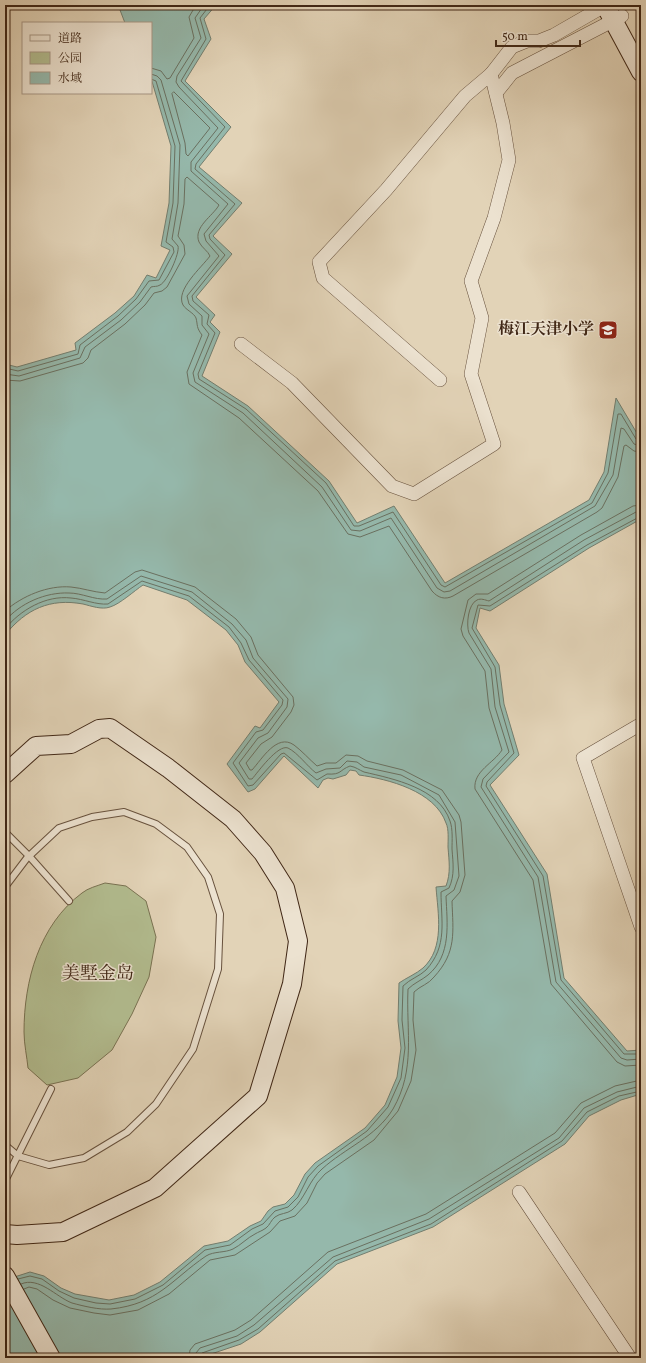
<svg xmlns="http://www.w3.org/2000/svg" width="646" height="1363" font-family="Vollkorn,'Noto Serif SC',serif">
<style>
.green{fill:#b2bc8f;stroke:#797252}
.water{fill:#95b8ab;stroke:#737e6f}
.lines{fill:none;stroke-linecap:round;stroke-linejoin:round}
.shore{stroke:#6a7060;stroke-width:1}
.lane-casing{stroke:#68523e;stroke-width:8}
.street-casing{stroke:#68523e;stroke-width:14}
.secondary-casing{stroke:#402716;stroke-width:20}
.lane{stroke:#ece2d0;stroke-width:6}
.street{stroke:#ece2d0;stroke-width:13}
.secondary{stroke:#ece2d0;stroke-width:18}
.labels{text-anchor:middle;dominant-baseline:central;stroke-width:3;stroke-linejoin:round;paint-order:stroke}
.poi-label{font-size:16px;font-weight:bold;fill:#402716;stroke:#ece2d0;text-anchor:end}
.quarter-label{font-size:18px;fill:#402716;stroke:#ece2d0}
</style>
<rect width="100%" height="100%" fill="#e2d3b7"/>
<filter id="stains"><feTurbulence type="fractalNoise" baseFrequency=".005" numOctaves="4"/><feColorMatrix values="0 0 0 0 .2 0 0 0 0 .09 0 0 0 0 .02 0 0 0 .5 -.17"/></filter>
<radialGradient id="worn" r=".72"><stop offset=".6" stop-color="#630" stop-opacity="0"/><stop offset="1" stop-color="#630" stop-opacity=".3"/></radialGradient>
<path class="green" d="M 105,883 L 126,886 L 146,901 L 156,937 L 149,977 L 132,1014 L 112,1050 L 78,1078 L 47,1085 L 28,1068 C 27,1057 24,1044 24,1032 C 24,981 39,925 82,893 C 88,888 97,886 105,883 Z"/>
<path class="water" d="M 121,5 L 216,5 L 204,19 L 211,39 L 185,81 L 231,127 L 199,167 L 242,203 L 213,236 L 232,254 L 196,297 L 215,315 L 210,322 L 220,332 L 202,376 L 248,406 L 329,481 L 357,523 L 394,506 L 445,583 L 589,500 L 604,472 L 616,398 L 641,440 L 641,519 L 589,548 L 490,611 L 480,608 L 476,628 L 499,665 L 504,704 L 519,755 L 490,785 L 547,874 L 564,978 L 627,1051 L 641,1050 L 641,1094 L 621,1100 L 589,1116 L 565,1144 L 433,1227 L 337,1264 L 260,1332 L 241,1344 L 199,1358 L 5,1358 L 5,1280 L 30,1272 L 44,1276 L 61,1288 L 75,1294 L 109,1300 L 134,1295 L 160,1282 L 204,1246 L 228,1241 L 250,1226 L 261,1221 L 268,1211 L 273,1207 L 285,1204 L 294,1195 L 305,1174 L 315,1163 L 365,1128 L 385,1105 L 397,1077 L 401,1048 L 398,1021 L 399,983 C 406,978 416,974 423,968 C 445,948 438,914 436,887 L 446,886 C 451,873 449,861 448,847 C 448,840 449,829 446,823 C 435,791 388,779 359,775 L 356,771 L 350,770 L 346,775 L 333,779 L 328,778 L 323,780 L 318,788 L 284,756 L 255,789 L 248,792 L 227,764 L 255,726 L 260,728 L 279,702 L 245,662 L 238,645 L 226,630 L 187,600 L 143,585 C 134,591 120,604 110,607 C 102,610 91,606 83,604 C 50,598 26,609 5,635 L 5,364 L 17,367 L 76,350 L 75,343 L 115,313 L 134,296 L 147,275 L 156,278 L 170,250 L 161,246 L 169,203 L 171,146 L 151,78 L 151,23 L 125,23 L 120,10 Z"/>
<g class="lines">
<g class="shore">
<path d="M 204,5 L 195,18 L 201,38 L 177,76 L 176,82 L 179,87 L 218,128 L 191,162 L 191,171 L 228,204 L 204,234 L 206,241 L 219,256 L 187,296 L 189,304 L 202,316 L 202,325 L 209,334 L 193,373 L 195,382 L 243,413 L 322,487 L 351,530 L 360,531 L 391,518 L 437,588 L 444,592 L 450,591 L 595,506 L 613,475 L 621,428 L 624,429 L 634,444 L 641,446"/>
<path d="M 210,5 L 200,18 L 206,39 L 181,81 L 225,127 L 196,164 L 195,169 L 235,204 L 209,235 L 210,239 L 225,255 L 192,296 L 193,301 L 209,315 L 207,324 L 215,333 L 198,374 L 199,379 L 246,409 L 326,483 L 354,526 L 359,526 L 393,512 L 441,585 L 445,587 L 592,503 L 608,473 L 618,414 L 621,414 L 636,439 L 641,441"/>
<path d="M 151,68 L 161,71 L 167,79 L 170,78 L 194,38 L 189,17 L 196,5"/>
<path d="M 174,92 L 210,128 L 188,156 L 186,154 L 185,143 L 172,94 Z"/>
<path d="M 5,368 L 18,371 L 78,354 L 80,345 L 118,316 L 136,299 L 149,281 L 159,280 L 174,252 L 173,247 L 166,242 L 173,203 L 175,146 L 156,81 L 151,79"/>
<path d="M 5,374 L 19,376 L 80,358 L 85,347 L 121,320 L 140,302 L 151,287 C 154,286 157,287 160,285 C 167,282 180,253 178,246 L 172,239 L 178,203 L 180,145 L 161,80 L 157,76 L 151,74"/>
<path d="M 5,380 L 20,381 L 83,363 L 88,358 L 91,350 L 125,324 L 145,305 L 154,293 L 162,291 L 167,287 L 185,254 L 184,245 L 178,236 L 184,204 L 185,179 L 187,177 L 219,205 C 213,216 193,227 199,242 C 202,248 208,251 210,256 C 202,267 175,290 183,305 C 186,310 194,313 196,318 C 198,326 196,327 202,335 L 187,372 L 189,384 L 239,418 L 318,491 L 348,534 L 360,537 L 389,526 L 432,591 C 438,598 445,600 453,596 L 597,512 L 602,508 L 618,477 L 624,446 L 626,445 L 634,451 L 641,452"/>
<path d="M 641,505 L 633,506 L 581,535 L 488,594 L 476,594 L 468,600 L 461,629 L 463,636 L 485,671 L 489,708 L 502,750 C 494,763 473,771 475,789 L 533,880 L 551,984 L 617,1062 L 625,1066 L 641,1065"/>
<path d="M 641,511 L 636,512 L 584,540 L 489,601 C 485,600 481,598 477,600 C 468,604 466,625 469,633 L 491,669 L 495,707 L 509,752 L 483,779 L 481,787 L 538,877 L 556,982 L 621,1058 L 627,1060 L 641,1059"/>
<path d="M 641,516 L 587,545 L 490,606 L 478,605 L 472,628 L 495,667 L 500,705 L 514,753 L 487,782 L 486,786 L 543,876 L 561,980 L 624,1054 L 641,1054"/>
<path d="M 5,611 C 22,596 48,585 71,587 C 82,588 93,592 105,593 L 135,572 L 142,570 L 195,587 L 236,619 L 251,637 L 258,655 L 293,697 L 294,705 L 291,712 L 272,737 L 261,744 L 246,763 L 250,770 L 252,770 C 262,759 277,733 294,745 C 302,751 309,759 317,766 L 326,763 L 336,763 L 346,755 L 358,756 L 367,761 L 403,770 L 442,790 L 459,815 L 461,822 L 465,875 L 460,892 L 452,901 C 453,932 457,952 434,977 C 429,984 420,986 414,992 L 413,1020 L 416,1050 L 411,1081 L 398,1111 L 374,1140 L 325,1174 L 317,1183 L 307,1203 L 295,1216 L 280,1221 L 270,1232 L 235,1255 L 210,1260 L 169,1294 L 138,1310 L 110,1315 L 94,1313 L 70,1308 L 53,1300 L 37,1289 L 29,1287 L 24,1289"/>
<path d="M 5,621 C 20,603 46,592 69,593 C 82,593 94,600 107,599 L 141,576 L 192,592 L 232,624 L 246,640 L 253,658 L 288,699 L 287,707 L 268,733 L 258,738 L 239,763 L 249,779 L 252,779 C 258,772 278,744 288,748 C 298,753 307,766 316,773 L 326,769 L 340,768 L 347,761 L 357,762 L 364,767 L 401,775 L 439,795 L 455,822 L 459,876 L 454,890 L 446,896 C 447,923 452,955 428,975 C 422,980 414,983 408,989 C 406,1032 416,1069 393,1109 C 376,1137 345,1148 322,1169 C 309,1180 305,1199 292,1210 C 287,1214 280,1213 275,1217 C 271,1220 270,1225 266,1228 C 262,1231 258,1232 255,1234 C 247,1238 241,1245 233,1249 C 225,1253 214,1251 206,1256 C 171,1280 158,1304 111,1309 C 99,1310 83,1306 72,1303 C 56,1297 39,1276 21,1284"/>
<path d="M 5,629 C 20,610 46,595 71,598 C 84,599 96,605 108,604 L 142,581 L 189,596 L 229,627 L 241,643 L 249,660 L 283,700 L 282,705 L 263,730 L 256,732 L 233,763 L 248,786 L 253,785 L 281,754 L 284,753 L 317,780 L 327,774 C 342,775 339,770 350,766 C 356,767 359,770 364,772 C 394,779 439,788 450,821 C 453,829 452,841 452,849 C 453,863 455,875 449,888 L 441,892 C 441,921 448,946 426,970 C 420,976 410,979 403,986 L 402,1020 L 405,1048 L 401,1078 L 388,1107 L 367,1131 L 318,1166 L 308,1177 L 298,1197 L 288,1207 L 275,1211 L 263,1224 L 252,1229 L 230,1245 L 205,1250 L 163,1285 L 135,1299 L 110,1304 L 96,1303 L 74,1298 L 59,1291 L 42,1279 L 30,1276 L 18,1279"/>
<path d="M 189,1358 L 190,1350 L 195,1344 L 235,1330 L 251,1320 L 328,1252 L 426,1214 L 555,1133 L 581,1103 L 615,1086 L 641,1080"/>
<path d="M 195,1358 L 196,1353 L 200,1348 L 237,1336 L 254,1325 L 333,1257 L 429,1219 L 559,1138 L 584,1108 L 617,1092 L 641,1086"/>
<path d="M 200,1358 L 202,1353 L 239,1340 L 258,1329 L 335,1261 L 431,1224 L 562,1141 L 587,1112 L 619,1096 L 641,1091"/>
</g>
<defs>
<g id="lane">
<path d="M 5,832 L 29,856 L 69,901"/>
<path d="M 5,887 L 27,858 L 59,828 L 92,817 L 124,812 L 156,824 L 187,847 L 208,877 L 220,914 L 218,969 L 193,1049 L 156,1104 L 127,1132 L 84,1158 L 49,1165 L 18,1156 L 5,1145"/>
<path d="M 5,1181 L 51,1089"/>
</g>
<g id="street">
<path d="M 491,74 L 512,47 L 527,41 L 539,41 L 554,35 L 606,5"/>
<path d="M 496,93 L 512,73 L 622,16"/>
<path d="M 241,344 L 292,383 L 392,486 L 414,494 L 494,444 L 471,374 L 482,318 L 471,281 L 494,218 L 509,160 L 503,123 L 491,74 L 465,96 L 386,190 L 319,262 L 323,278 L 440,380"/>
<path d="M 641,724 L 583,758 L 641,927"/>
<path d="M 519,1192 L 630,1358"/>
</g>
<g id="secondary">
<path d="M 605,5 L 641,72"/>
<path d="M 5,774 L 36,746 L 71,744 L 99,729 L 110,728 L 168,768 L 233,819 L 263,853 L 285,888 L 298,941 L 292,984 L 258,1096 L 155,1188 L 63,1232 L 17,1235 L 5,1234"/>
<path d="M 5,1276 L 51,1358"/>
</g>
</defs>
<use href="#lane" class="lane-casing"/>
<use href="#street" class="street-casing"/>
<use href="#secondary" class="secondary-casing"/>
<use href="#lane" class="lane"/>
<use href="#street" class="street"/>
<use href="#secondary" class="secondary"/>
</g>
<defs>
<symbol id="school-square" viewBox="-11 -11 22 22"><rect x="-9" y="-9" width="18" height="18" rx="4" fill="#8f2418" stroke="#ece2d0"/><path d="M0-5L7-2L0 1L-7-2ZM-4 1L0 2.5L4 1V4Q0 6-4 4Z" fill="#fff"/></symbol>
</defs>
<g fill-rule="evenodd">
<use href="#school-square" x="597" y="319" width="22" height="22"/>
</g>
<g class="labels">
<g class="poi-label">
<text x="594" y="330">梅江天津小学</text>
</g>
<g class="quarter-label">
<text x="98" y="974">美墅金岛</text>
</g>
</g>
<rect width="646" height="1363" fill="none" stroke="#e2d3b7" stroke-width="20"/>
<rect x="6" y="6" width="634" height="1351" fill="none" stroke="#402716" stroke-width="2"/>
<rect x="10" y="10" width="626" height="1343" fill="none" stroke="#402716"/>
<rect x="22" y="22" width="130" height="72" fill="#ece2d0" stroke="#a79786"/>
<rect x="30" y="35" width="20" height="6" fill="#ece2d0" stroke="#a79786"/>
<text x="58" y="42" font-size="12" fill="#402716">道路</text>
<rect x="30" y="52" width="20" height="12" fill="#b2bc8f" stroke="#a79786"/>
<text x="58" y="62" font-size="12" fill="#402716">公园</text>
<rect x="30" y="72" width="20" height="12" fill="#95b8ab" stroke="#a79786"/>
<text x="58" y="82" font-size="12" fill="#402716">水域</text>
<path d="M496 40v6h84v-6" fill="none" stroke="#402716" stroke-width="2"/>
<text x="502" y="40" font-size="12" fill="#402716" stroke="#ece2d0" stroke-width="3" paint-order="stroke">50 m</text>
<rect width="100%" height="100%" filter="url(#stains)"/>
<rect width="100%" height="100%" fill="url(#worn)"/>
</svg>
